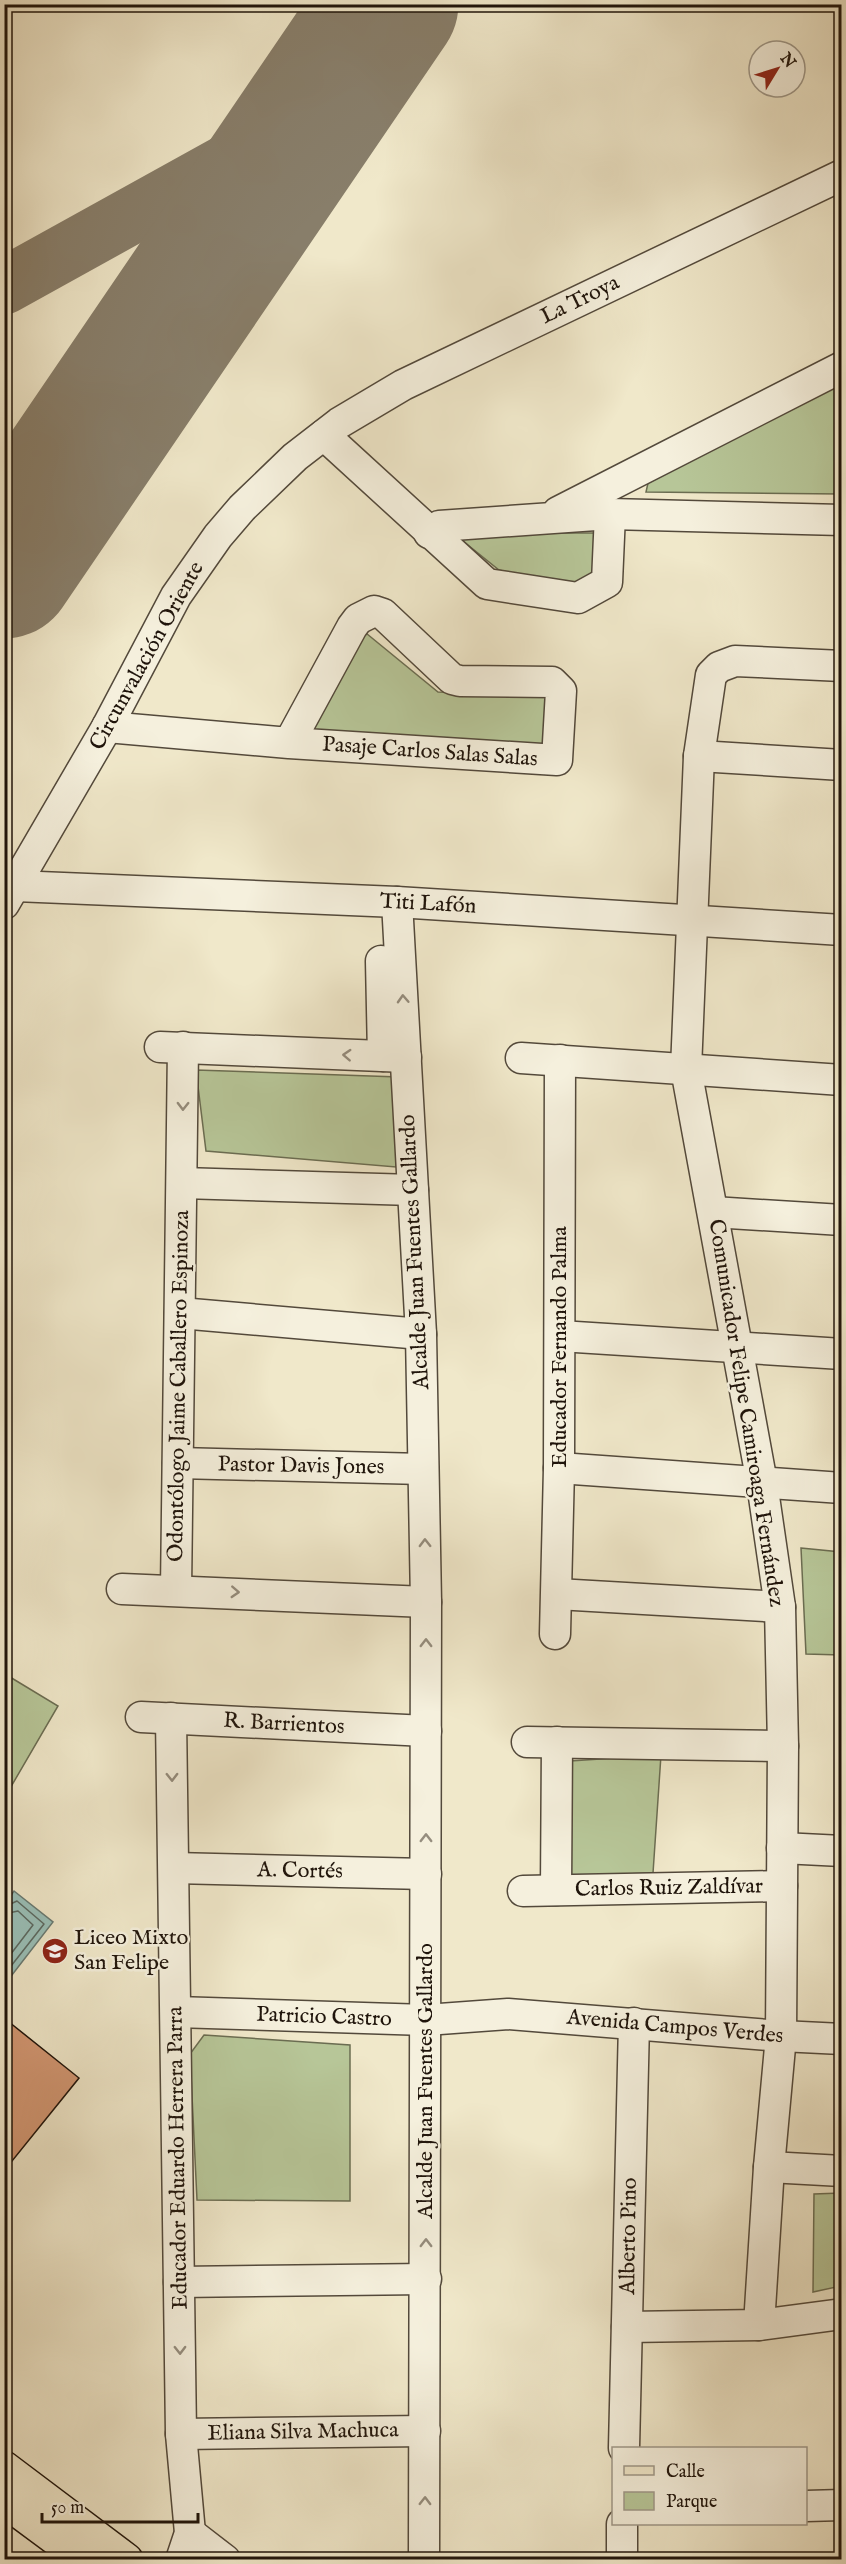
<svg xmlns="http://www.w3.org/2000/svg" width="846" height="2564" font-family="'IM FELL English',serif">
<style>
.green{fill:#b7c698;stroke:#6b6d52;stroke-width:1.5}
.water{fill:#9ac0b8;stroke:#697b73;stroke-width:1.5}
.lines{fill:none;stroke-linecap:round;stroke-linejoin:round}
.shore{stroke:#5c6a62;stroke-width:1.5}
.taxiway{stroke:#887e6a;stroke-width:57}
.runway{stroke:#887e6a;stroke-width:141}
.building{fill:#d29773;stroke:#1f140b;stroke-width:1.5}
.minor-casing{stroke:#53493b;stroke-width:33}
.major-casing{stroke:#1f140b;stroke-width:36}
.minor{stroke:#f5f0dd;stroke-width:30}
.major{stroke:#f0e8ca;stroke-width:33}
.oneway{stroke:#958d7e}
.labels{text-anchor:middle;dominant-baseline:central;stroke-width:5;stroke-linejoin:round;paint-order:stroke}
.street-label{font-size:22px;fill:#1f140b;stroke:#f5f0dd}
.poi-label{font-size:22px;fill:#1f140b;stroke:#f5f0dd;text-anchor:start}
</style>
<rect width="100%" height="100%" fill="#f0e8ca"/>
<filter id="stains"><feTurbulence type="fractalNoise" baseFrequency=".00333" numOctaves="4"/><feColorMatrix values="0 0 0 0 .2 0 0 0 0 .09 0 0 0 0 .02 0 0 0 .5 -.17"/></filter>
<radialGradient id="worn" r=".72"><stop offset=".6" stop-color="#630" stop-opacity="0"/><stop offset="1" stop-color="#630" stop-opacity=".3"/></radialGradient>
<g class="green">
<path d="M 841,384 L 841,494 L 646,492 L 648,483 Z"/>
<path d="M 453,533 L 596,533 L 597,577 L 585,589 L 499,570 Z"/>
<path d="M 361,629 L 438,692 L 554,695 L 549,751 L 303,739 Z"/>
<path d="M 196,1070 L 399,1077 L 396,1167 L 206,1151 Z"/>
<path d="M 801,1548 L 841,1552 L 841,1655 L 806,1654 Z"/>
<path d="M 5,1674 L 58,1706 L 5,1797 Z"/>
<path d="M 661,1755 L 653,1873 L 569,1876 L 570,1761 Z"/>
<path d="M 204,2035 L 350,2045 L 350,2201 L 197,2200 L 190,2054 Z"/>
<path d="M 841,2193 L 841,2286 L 813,2292 L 814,2194 Z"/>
</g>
<path class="water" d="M 14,1891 L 53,1922 L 5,1984 L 5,1904 Z"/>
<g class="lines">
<g class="shore">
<path d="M 4,1907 L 17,1901 L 44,1924 L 4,1975"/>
<path d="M 4,1914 L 18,1911 L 33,1925 L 4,1963"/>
</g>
<path class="taxiway" d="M 4,286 L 313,115"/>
<path class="runway" d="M 4,568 L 388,4"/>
</g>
<path class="building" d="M 4,2018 L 79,2078 L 4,2171 Z"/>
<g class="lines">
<defs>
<g id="minor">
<path d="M 324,435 L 487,584 L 578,598 L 607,582 L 610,514"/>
<path d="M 558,512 L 842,367"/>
<path d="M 429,533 L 439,526 L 610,514 L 842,520"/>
<path d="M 107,727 L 289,743 L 557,760 L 561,691 L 552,682 L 460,681 L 452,679 L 383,614 L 374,611 L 358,619 L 352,627 L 289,743"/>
<path d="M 699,756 L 842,765"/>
<path d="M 15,886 L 397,902 L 842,930"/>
<path d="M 397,902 L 421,1334 L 426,1602 L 424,2560"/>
<path d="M 4,904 L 107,727 L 176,596 L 218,536 L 242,508 L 295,457 L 339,423 L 403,385 L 842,175"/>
<path d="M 381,961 L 383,1056"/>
<path d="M 160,1047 L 406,1057"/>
<path d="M 521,1058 L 842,1080"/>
<path d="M 182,1183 L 413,1190"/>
<path d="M 713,1212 L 842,1220"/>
<path d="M 180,1313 L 421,1334"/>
<path d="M 560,1336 L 842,1354"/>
<path d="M 178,1463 L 423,1469"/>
<path d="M 559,1468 L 842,1488"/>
<path d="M 122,1589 L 426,1602"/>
<path d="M 176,1590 L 183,1047"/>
<path d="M 557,1594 L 780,1607"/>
<path d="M 555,1634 L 559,1468 L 560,1060"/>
<path d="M 141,1717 L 426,1731"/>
<path d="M 171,1718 L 181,2434 L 190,2533 L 181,2560"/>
<path d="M 527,1742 L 783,1746"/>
<path d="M 782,1848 L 842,1851"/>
<path d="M 174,1868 L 426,1874"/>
<path d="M 556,1890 L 557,1742"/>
<path d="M 523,1891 L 782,1886"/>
<path d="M 176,2012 L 426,2020 L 508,2014 L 781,2036 L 842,2039"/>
<path d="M 769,2167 L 842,2171"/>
<path d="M 179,2282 L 426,2279"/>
<path d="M 759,2325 L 769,2167 L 781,2036 L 783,1746 L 780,1607 L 762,1483 L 686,1069 L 699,756 L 711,675 L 719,667 L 735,661 L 842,666"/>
<path d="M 627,2327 L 759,2325 L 842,2314"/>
<path d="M 181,2434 L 425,2431"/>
<path d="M 624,2448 L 634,2023"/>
<path d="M 806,2506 L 842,2505"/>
<path d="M 622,2524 L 622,2560"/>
<path d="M 190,2533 L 225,2560"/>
</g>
<g id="major">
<path d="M 4,2468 L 126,2560"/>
<path d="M 4,2500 L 85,2560"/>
</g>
</defs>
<use href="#minor" class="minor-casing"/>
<use href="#major" class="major-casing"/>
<use href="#minor" class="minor"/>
<use href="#major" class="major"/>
</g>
<defs><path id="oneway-chevron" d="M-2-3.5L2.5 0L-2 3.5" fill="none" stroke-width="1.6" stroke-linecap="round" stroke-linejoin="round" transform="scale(1.5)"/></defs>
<g class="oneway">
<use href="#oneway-chevron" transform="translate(403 999) rotate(-93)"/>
<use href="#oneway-chevron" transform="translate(347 1055) rotate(-177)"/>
<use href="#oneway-chevron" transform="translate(183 1106) rotate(91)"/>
<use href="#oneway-chevron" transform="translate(425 1543) rotate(-91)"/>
<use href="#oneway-chevron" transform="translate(235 1592) rotate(3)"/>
<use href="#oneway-chevron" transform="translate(426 1643) rotate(-90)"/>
<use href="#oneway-chevron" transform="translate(172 1777) rotate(89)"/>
<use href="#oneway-chevron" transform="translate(426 1838) rotate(-90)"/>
<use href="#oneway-chevron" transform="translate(426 2243) rotate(-90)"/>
<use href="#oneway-chevron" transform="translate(180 2350) rotate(89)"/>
<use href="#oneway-chevron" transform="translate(425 2501) rotate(-89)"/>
</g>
<defs>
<symbol id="school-disc" viewBox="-11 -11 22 22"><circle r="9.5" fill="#8f2418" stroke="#f5f0dd"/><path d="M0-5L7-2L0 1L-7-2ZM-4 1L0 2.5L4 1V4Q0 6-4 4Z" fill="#fff"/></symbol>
</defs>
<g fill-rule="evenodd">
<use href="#school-disc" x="40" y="1936" width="30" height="30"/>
</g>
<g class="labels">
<g class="street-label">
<text transform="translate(580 300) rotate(-26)">La Troya</text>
<text transform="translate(147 656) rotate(-61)">Circunvalación Oriente</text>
<text transform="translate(430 752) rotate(4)">Pasaje Carlos Salas Salas</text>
<text transform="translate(428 904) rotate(3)">Titi Lafón</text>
<text transform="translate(415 1252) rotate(-93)">Alcalde Juan Fuentes Gallardo</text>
<text transform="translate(560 1347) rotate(-90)">Educador Fernando Palma</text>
<text transform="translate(179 1386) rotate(-89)">Odontólogo Jaime Caballero Espinoza</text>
<text transform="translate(746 1413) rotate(81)">Comunicador Felipe Camiroaga Fernández</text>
<text transform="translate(301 1466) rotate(1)">Pastor Davis Jones</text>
<text transform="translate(284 1724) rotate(3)">R. Barrientos</text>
<text transform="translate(300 1871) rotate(1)">A. Cortés</text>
<text transform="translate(669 1888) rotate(-1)">Carlos Ruiz Zaldívar</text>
<text transform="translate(324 2017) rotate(2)">Patricio Castro</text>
<text transform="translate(675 2027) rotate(5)">Avenida Campos Verdes</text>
<text transform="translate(426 2081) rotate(-90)">Alcalde Juan Fuentes Gallardo</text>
<text transform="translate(178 2158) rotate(-91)">Educador Eduardo Herrera Parra</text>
<text transform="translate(629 2236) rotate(-89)">Alberto Pino</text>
<text transform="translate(303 2432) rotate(-1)">Eliana Silva Machuca</text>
</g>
<g class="poi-label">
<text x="74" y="1938">Liceo Mixto<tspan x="74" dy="25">San Felipe</tspan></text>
</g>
</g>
<rect width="846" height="2564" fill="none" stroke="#f0e8ca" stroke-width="24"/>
<rect x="6" y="6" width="834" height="2552" fill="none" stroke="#1f140b" stroke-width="3"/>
<rect x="12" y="12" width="822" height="2540" fill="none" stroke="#1f140b" stroke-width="1.5"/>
<rect x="612" y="2447" width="195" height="78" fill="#f5f0dd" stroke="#9f9889" stroke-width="1.5"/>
<rect x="624" y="2466" width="30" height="9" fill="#f0e8ca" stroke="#9f9889" stroke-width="1.5"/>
<text x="666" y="2477" font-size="18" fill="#1f140b">Calle</text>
<rect x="624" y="2492" width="30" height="18" fill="#b7c698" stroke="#9f9889" stroke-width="1.5"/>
<text x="666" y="2507" font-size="18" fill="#1f140b">Parque</text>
<g transform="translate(777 69) rotate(52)"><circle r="28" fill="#f5f0dd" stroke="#9f9889" stroke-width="1.5"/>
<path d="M0-4.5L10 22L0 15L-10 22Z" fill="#8f2418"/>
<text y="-9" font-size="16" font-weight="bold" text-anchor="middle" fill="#1f140b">N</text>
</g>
<path d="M42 2513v9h156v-9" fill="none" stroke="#1f140b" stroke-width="3"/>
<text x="51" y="2513" font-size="18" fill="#1f140b" stroke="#f5f0dd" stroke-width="4.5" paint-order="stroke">50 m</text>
<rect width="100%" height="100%" filter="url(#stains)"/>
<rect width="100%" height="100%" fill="url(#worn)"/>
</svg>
